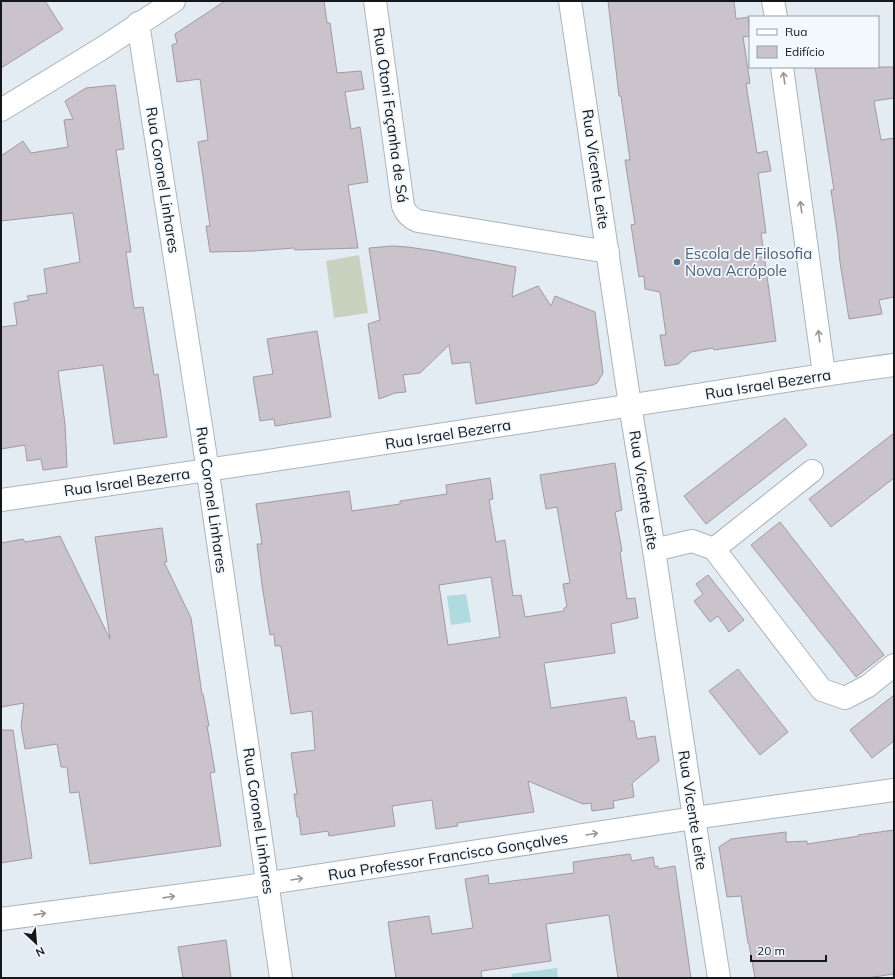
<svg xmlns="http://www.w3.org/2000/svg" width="895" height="979" font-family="Mulish,sans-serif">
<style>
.green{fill:#c7d3be}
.water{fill:#afdae0}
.building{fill:#cac3cc;stroke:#a19aa2;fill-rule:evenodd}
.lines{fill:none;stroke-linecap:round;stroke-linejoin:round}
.minor-casing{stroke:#abb4bb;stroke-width:24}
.minor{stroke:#fff;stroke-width:22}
.oneway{stroke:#969798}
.service-dot{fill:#5c6f8a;stroke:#f1f8fe;stroke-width:1.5}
.labels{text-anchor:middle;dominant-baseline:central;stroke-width:3.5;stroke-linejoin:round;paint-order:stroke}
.street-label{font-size:15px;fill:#15181b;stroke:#f1f8fe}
.service-label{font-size:15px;fill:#4e5e75;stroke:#f1f8fe;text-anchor:start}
</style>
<rect width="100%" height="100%" fill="#e3ebf3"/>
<path class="green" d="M 359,255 L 368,313 L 334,318 L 326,261 Z"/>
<g class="water">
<path d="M 466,594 L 471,622 L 451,625 L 447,596 Z"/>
<path d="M 557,968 L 558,978 L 512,978 L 511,974 Z"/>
</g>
<g class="building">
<path d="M 1,1 L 45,1 L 63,29 L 1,68 Z"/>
<path d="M 225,1 L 324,1 L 327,23 L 330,23 L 337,73 L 361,71 L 364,89 L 345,92 L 351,129 L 360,127 L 368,182 L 348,185 L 358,248 L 295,250 L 294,248 L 254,251 L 210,252 L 206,226 L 210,226 L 198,142 L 208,140 L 200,79 L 177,82 L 172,45 L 177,43 L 175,34 Z"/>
<path d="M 608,1 L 734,1 L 736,19 L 748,17 L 750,36 L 743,37 L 750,83 L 746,84 L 757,153 L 767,151 L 771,171 L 758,173 L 766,233 L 761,233 L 776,341 L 714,350 L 713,348 L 691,352 L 678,364 L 665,366 L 660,335 L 666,335 L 660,292 L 645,289 L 644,276 L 639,277 L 631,225 L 635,224 L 625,160 L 630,160 L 621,96 L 619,96 Z"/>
<path d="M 815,67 L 894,67 L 894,98 L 874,101 L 881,140 L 894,138 L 894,297 L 879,300 L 882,314 L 849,319 L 840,262 L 838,239 L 831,190 L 834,190 Z"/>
<path d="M 115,85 L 124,149 L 116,150 L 131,252 L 126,252 L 134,308 L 143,307 L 154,375 L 158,374 L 167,437 L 114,444 L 103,365 L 58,371 L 65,424 L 67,467 L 43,470 L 41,459 L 27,461 L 25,445 L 1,449 L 1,327 L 17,325 L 14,303 L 29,300 L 27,296 L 47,293 L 44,269 L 80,262 L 73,213 L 1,221 L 1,156 L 23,141 L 31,153 L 68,147 L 64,120 L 73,119 L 65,101 L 86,88 Z"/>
<path d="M 392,246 L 408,247 L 435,251 L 516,267 L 512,297 L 538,286 L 551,306 L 555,296 L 595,312 L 603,373 L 597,383 L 593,385 L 476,404 L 470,362 L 452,364 L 449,345 L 420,373 L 403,375 L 406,392 L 395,393 L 379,399 L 368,324 L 380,320 L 369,248 Z"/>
<path d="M 317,331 L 331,417 L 275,426 L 274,419 L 260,421 L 253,377 L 273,374 L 267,339 Z"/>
<path d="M 785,418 L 807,445 L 706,524 L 684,496 Z"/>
<path d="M 894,433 L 894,478 L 831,527 L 809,499 Z"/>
<path d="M 615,463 L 622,510 L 615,512 L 622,551 L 620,552 L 627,599 L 635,598 L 638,618 L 611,624 L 615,653 L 544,663 L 551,708 L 626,697 L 630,721 L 634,721 L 637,739 L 655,736 L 659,761 L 632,783 L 634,797 L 613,801 L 614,808 L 592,811 L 591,803 L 583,804 L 528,781 L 534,812 L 457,823 L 458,826 L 436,829 L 432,800 L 392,806 L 395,826 L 329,836 L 328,831 L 301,835 L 299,817 L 297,817 L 294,794 L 297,794 L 291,753 L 315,750 L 312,711 L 291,714 L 281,646 L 275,646 L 274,634 L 270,635 L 262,585 L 257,544 L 262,544 L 256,504 L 349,491 L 352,511 L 400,504 L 400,501 L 447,494 L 446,485 L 490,478 L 493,499 L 489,500 L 496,542 L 505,540 L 513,596 L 521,595 L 525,617 L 564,611 L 564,608 L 567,607 L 563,584 L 570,583 L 557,507 L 546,509 L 540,475 ZM 491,577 L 500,637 L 448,645 L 439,585 Z"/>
<path d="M 780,522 L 884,655 L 856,677 L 751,545 Z"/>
<path d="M 162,528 L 167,562 L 164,562 L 191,618 L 202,694 L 203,694 L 209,726 L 207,726 L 215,772 L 210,773 L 221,846 L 90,864 L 79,792 L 70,793 L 67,767 L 61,767 L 57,744 L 25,749 L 21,726 L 24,703 L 1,707 L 1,543 L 23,539 L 25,542 L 50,538 L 60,536 L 110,639 L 95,537 Z"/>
<path d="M 708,575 L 744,620 L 729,632 L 718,616 L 710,622 L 694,601 L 703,594 L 696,584 Z"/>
<path d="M 738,669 L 788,732 L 760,755 L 709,691 Z"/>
<path d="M 894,695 L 894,741 L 872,758 L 850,730 Z"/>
<path d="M 1,730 L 13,730 L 32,858 L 1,863 Z"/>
<path d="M 894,830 L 894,974 L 867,978 L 755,978 L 749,944 L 748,943 L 741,896 L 727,897 L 719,847 L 731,839 L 786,832 L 786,842 L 807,841 L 807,844 L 859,836 L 858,835 Z"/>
<path d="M 630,854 L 632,861 L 653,857 L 655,867 L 658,866 L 658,869 L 675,866 L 691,978 L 618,978 L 609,915 L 546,924 L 551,961 L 481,971 L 482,978 L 396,978 L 388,922 L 429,916 L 432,934 L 473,928 L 465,879 L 488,875 L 489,884 L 574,873 L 573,862 Z"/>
<path d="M 226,940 L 231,978 L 183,978 L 178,947 Z"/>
</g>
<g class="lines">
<defs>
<g id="minor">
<path d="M 375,1 L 403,206 C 406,214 410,218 418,221 L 608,252"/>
<path d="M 570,1 L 630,405 L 654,550 L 694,818 L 719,978"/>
<path d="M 773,1 L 776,17"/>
<path d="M 138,23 L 204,445 L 281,978"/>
<path d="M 782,67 L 824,374"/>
<path d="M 1,110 L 101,49 L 174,1"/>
<path d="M 1,500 C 223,469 444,434 665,400 C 742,388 818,375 894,365"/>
<path d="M 714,549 L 812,471"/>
<path d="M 654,550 L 692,541 L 714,549 L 822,690 L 845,698 L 868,686 L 894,665"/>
<path d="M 1,919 L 237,888 L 694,818 L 894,790"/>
</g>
</defs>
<use href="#minor" class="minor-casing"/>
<use href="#minor" class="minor"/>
</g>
<defs><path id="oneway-shaft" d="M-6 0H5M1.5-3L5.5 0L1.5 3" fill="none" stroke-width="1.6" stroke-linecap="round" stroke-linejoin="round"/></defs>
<g class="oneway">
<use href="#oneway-shaft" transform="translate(784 78) rotate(-98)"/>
<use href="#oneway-shaft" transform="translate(801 207) rotate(-98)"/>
<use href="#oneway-shaft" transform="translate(819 336) rotate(-98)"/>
<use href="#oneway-shaft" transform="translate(592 834) rotate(-9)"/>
<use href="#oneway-shaft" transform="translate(297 879) rotate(-9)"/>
<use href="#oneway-shaft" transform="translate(169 897) rotate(-8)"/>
<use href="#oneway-shaft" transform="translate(40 914) rotate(-8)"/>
</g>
<circle class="service-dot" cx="677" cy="262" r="4"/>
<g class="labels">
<g class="street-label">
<text transform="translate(391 115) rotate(82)">Rua Otoni Façanha de Sá</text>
<text transform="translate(596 169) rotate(82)">Rua Vicente Leite</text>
<text transform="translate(163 180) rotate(81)">Rua Coronel Linhares</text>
<text transform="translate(768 384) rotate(-9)">Rua Israel Bezerra</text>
<text transform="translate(448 434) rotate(-9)">Rua Israel Bezerra</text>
<text transform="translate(127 482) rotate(-8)">Rua Israel Bezerra</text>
<text transform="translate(644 490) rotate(81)">Rua Vicente Leite</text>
<text transform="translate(212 500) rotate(82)">Rua Coronel Linhares</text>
<text transform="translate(693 810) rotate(81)">Rua Vicente Leite</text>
<text transform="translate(259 821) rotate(82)">Rua Coronel Linhares</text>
<text transform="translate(448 856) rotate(-9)">Rua Professor Francisco Gonçalves</text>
</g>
<g class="service-label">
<text x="685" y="253">Escola de Filosofia<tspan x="685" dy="17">Nova Acrópole</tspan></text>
</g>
</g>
<rect width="895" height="979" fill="none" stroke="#15181b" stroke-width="4"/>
<rect x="749" y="16" width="130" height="52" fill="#f1f8fe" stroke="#999ea3"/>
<rect x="757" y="29" width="20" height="6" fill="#ffffff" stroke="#999ea3"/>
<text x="785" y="36" font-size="12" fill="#15181b">Rua</text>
<rect x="757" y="46" width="20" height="12" fill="#cac3cc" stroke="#999ea3"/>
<text x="785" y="56" font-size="12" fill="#15181b">Edifício</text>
<g transform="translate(36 943) rotate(154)" stroke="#f1f8fe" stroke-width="3" paint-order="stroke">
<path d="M0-3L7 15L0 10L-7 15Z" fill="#15181b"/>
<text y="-6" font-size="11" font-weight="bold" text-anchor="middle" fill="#15181b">N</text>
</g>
<path d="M751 955v6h75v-6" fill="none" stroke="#15181b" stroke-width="2"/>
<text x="757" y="955" font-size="12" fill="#15181b" stroke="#f1f8fe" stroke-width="3" paint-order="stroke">20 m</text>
</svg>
